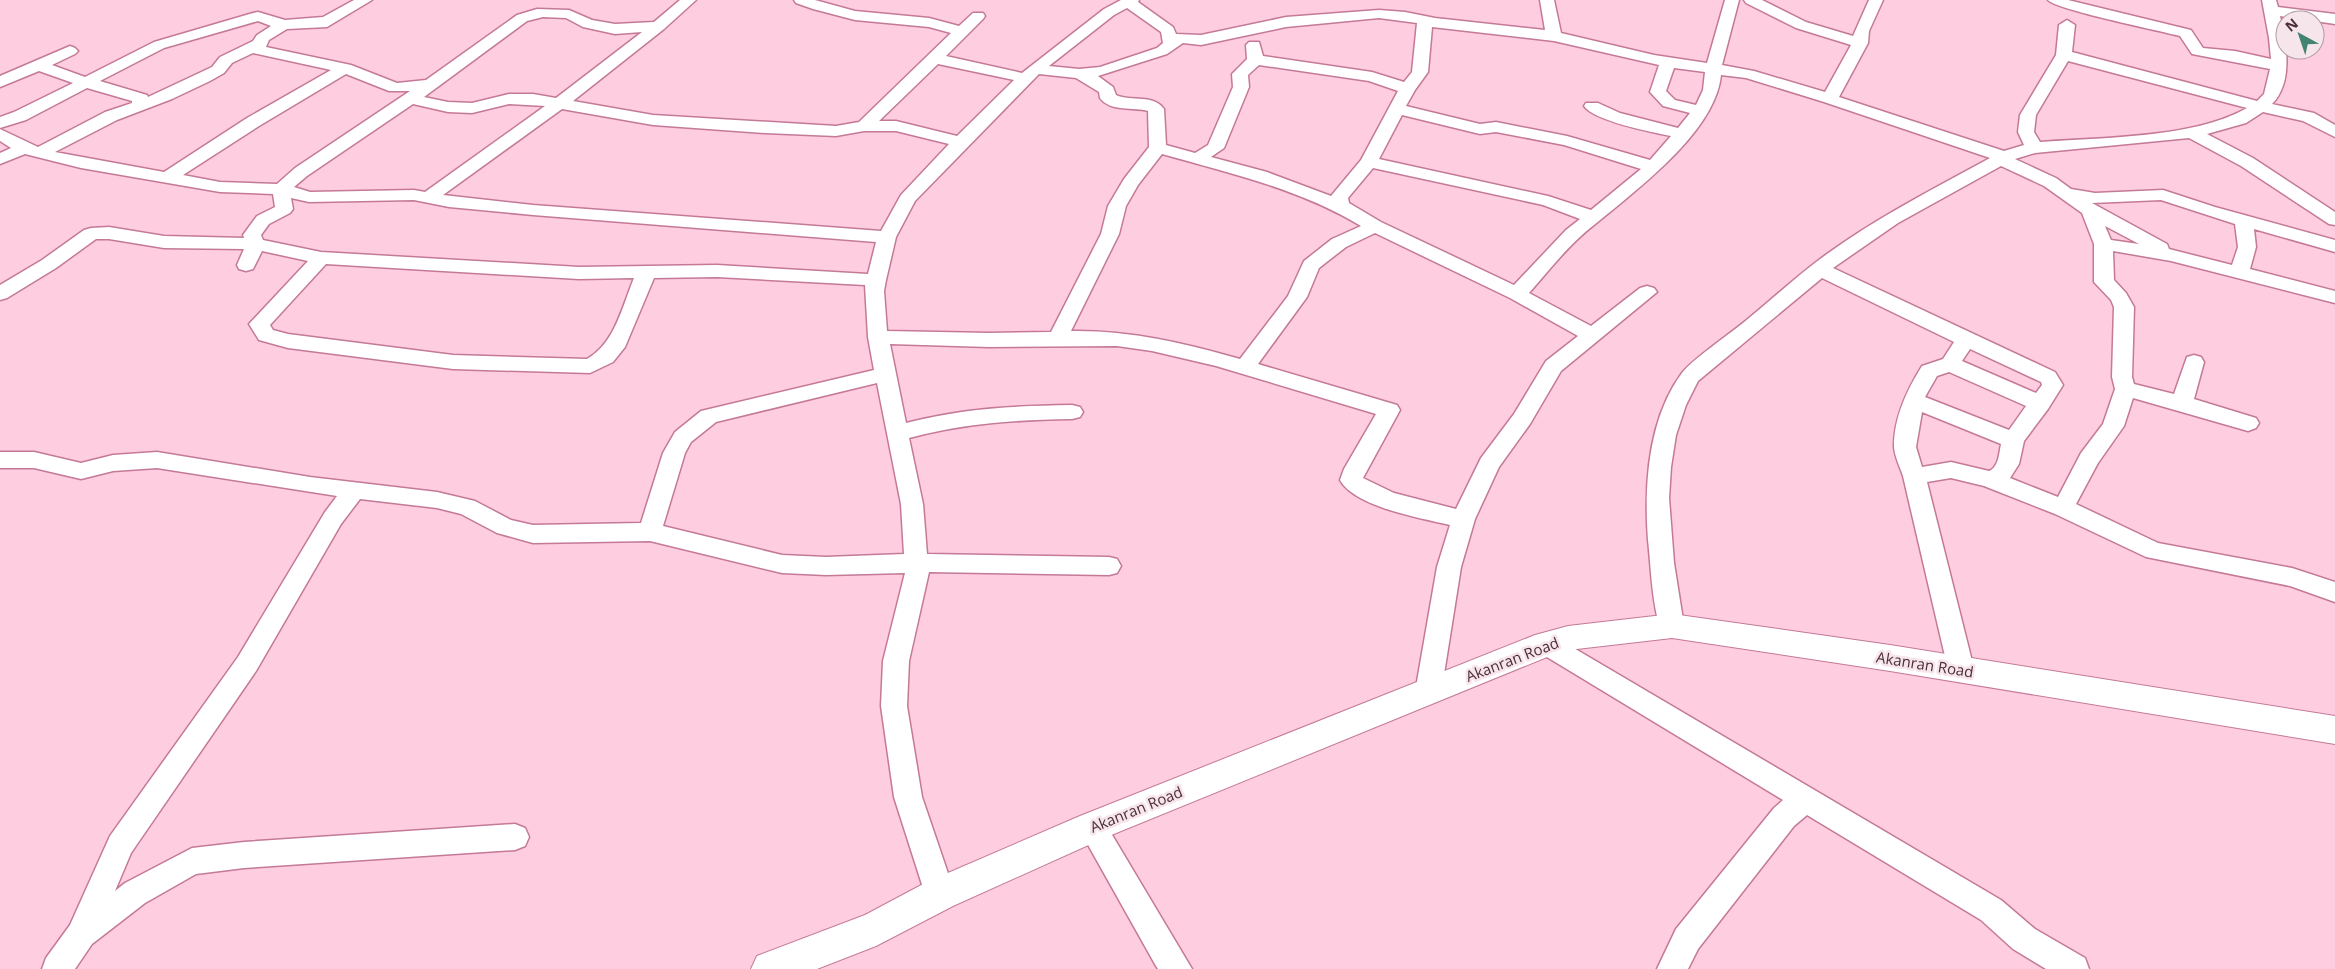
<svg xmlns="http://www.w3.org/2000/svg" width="2335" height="969" font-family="'Open Sans',sans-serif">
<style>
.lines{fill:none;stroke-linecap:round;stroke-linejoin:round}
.street-casing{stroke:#c47997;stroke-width:3}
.secondary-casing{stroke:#c47997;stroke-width:2}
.street{fill:#fff;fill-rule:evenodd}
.secondary{fill:#fff;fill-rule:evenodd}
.labels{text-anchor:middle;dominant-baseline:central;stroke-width:5;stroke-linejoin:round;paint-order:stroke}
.street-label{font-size:15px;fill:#4d2d3a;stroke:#f6e5eb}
</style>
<rect width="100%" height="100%" fill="#fecddf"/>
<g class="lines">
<defs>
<g id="street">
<path d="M 354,0 L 372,0 L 327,27 L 287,29 L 269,40 L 266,47 L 351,65 L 397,83 L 426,80 L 517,15 L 537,9 L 569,10 L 592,20 L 615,24 L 654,22 L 680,0 L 696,0 L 664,29 L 573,101 L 653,115 L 836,126 L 859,122 L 951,33 L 929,27 L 855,20 L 813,9 L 796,3 L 794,0 L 815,0 L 855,11 L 929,18 L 959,26 L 973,13 L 983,13 L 985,16 L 983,19 L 946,56 L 1022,73 L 1104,9 L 1121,0 L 1139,0 L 1138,2 L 1173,27 L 1176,34 L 1201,35 L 1286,17 L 1379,10 L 1405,12 L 1435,18 L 1545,30 L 1540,0 L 1554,0 L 1561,33 L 1654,55 L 1707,63 L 1725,0 L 1739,0 L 1722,65 L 1754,71 L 1825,92 L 1851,45 L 1796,28 L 1746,3 L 1744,0 L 1762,0 L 1806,22 L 1853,36 L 1869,0 L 1883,0 L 1869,31 L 1868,43 L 1839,97 L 2004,151 L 2024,145 L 2018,132 L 2020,115 L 2056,55 L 2059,25 L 2067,20 L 2075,25 L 2072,52 L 2257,101 L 2264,94 L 2270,69 L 2192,54 L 2180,36 C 2161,31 2054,9 2048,0 L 2068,0 L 2191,30 L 2203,48 L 2235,51 L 2271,59 L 2269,38 L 2262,0 L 2276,0 L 2278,7 L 2335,14 L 2335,24 L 2280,16 C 2286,44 2294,81 2272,104 L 2314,113 L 2335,125 L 2335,137 L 2303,121 L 2263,112 L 2246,123 L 2207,134 L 2253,158 L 2335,212 L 2335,225 L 2329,224 L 2241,166 L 2189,138 L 2035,153 L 2015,159 L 2056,178 L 2071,189 L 2095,193 L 2163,190 L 2215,207 L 2335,240 L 2335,252 L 2254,229 L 2256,247 L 2250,269 L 2335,291 L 2335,303 L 2171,261 L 2113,251 L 2114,280 L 2126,293 L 2134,307 L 2132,377 L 2134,384 L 2174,394 L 2187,357 L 2194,355 L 2201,357 L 2204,362 L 2194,399 L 2256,418 L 2259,423 L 2256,428 L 2248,431 L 2133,398 L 2124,426 L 2098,463 L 2076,504 L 2158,543 L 2292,568 L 2335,582 L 2335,602 L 2290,586 L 2146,557 L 2055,514 L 1984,486 L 1951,478 L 1927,482 L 1974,669 L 1970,676 L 1961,680 L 1952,676 L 1948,669 L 1903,476 C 1900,467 1894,455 1894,446 C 1894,417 1907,390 1922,366 L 1943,359 L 1954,342 L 1822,278 L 1698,381 L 1686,405 L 1676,435 L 1671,467 L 1669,498 L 1674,563 L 1684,626 L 1681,633 L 1672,636 L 1663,633 C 1652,612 1651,565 1648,540 C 1644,486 1648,419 1682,373 C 1693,359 1727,336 1743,323 C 1771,300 1798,275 1827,254 C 1878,217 1935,188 1990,158 L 1824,102 L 1746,78 L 1721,75 C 1715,136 1625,198 1581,236 C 1562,253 1546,274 1529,293 L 1591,326 L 1640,288 L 1647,286 L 1654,288 L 1657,292 L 1561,371 L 1530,424 L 1499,467 L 1475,519 L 1461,567 L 1441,693 L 1437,701 L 1428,704 L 1419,701 L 1415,693 L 1437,567 L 1450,525 C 1421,518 1355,507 1340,480 L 1344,469 L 1376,414 L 1216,366 L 1152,351 L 1117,346 L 989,347 L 890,344 L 906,423 C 965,408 1012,406 1072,405 L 1080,407 L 1083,412 L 1080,417 L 1072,419 C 1015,420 965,423 909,438 L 923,504 L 927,554 L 1109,557 L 1117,559 L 1121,566 L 1117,573 L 1109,575 L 929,572 L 909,661 L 907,706 L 922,797 L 955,894 L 950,904 L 940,908 L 930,904 L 925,894 L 894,797 L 881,706 L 883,661 L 905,573 L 826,575 L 782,573 L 650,541 L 533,543 L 497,533 L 461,514 L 437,508 L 360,499 L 341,524 L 256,671 L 131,853 L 115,891 L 125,883 L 192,848 L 244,842 L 515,824 L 525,828 L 529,837 L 525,846 L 515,850 L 244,868 L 196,874 L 145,903 L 92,944 L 75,969 L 42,969 L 46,958 L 70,925 L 110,836 L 238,657 L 325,512 L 337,496 L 157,468 L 113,471 L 81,479 L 34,468 L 0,468 L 0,452 L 34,452 L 81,463 L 113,455 L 157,452 L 310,477 L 437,492 L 475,501 L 511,520 L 533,525 L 641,523 L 663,453 L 675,432 L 701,411 L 874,370 L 868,337 L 865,285 L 717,277 L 654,278 L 625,347 L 613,362 L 590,373 L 453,369 L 288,348 L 259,340 L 249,324 L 308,261 L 262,251 L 253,269 L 246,271 L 239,269 L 237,265 L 244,249 L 164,248 L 109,239 L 96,239 L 56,268 L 7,298 L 0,300 L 0,285 L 42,260 L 84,230 L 91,228 L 109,227 L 164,236 L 244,238 L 243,235 L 257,216 L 275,207 L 273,194 L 220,192 L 81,168 L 25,154 L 0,164 L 0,153 L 11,148 L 0,141 L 0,129 L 38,147 L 105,112 L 132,103 L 132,101 L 87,88 L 26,120 L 0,128 L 0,117 L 14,112 L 73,83 L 39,71 L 0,87 L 0,76 L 70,46 L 75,48 L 78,51 L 75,54 L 52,65 L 85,77 L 154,42 L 253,13 L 258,12 L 285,20 L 323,17 ZM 1127,8 L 1161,32 L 1163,43 L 1157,48 L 1100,67 L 1079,69 L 1049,66 L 1114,15 ZM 543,17 L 566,18 L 583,27 L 615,34 L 642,32 L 556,98 L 533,94 L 509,94 L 472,103 L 448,102 L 424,97 L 527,21 ZM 1379,18 L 1417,23 L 1412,72 L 1404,82 L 1372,72 L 1263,56 L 1259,42 L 1249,42 L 1246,45 L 1247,59 L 1232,74 L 1233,87 L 1208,145 L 1195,153 L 1166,145 L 1164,109 C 1154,94 1132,102 1116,95 L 1113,87 L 1098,76 L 1167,54 L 1183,43 L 1201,45 L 1286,27 ZM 258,21 L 271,26 L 257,35 L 253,41 L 220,57 L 212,67 L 148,97 L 147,95 L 100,81 L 164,48 ZM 1432,27 L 1554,41 L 1659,65 L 1650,92 L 1663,106 L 1690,113 L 1678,128 L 1620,113 L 1598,103 L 1586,103 L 1584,106 C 1594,121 1651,132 1671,136 L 1650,160 L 1567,136 L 1496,122 L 1480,124 L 1406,106 L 1415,90 L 1428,72 ZM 253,53 L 331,70 L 247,118 L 164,172 L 55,152 L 117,120 L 172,99 L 210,81 L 224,73 L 232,63 ZM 2068,61 L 2247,108 C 2192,139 2102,137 2040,142 L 2034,132 L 2036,115 ZM 938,64 L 1014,80 L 957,136 L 896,121 L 879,121 ZM 1259,65 L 1369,81 L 1398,91 L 1361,160 L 1331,196 L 1267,172 L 1211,157 L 1224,148 L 1249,87 L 1248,75 ZM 1674,68 L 1705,72 L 1703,90 L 1696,105 L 1675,100 L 1666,91 ZM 346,74 L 389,91 L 410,91 L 295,168 L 277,184 L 220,182 L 183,175 L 259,126 ZM 1039,74 L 1076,78 L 1099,92 L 1100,98 C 1110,112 1134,107 1148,111 L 1149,147 L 1124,179 L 1108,206 L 1101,234 L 1051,332 L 989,333 L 887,331 L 884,291 L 886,280 L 896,237 L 915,201 ZM 413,104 L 448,112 L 472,113 L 509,104 L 545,106 L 425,192 L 414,190 L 310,192 L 294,187 L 307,176 ZM 562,109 L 653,125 L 765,133 L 836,136 L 864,131 L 896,131 L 949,144 L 901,195 L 881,231 L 533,205 L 443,195 ZM 1402,115 L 1480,134 L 1496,132 L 1564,145 L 1641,169 L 1591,210 L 1548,196 L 1379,159 ZM 1162,154 C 1229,173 1300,189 1361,226 L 1332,239 L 1304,261 L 1288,296 L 1240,359 C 1185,343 1129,330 1071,331 L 1119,234 L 1126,206 L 1138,185 ZM 2001,166 L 2044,186 L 2082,213 L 2094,244 L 2094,282 L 2111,300 L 2114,307 L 2112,377 L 2115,389 L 2103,424 L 2081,453 L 2058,497 L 2010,478 L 2019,464 L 2024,441 L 2048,409 L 2063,385 L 2055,372 L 1833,268 L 1898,223 ZM 1373,168 L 1543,205 L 1580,219 L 1566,230 L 1514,285 L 1381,222 L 1349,203 L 1348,198 ZM 291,198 L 309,202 L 414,200 L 449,207 L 533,215 L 876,242 L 868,274 L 717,265 L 579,267 L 321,252 L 263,240 L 261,235 L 269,224 L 290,213 L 293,209 ZM 2161,200 L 2235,224 L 2238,247 L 2232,265 L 2169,249 L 2167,244 L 2092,203 ZM 2105,226 L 2139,244 L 2111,240 ZM 1375,233 L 1510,298 L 1578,336 L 1546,361 L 1514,414 L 1481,458 L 1456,509 L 1394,493 L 1363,478 L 1400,410 L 1397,405 L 1258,364 L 1307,297 L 1319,268 L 1346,247 ZM 326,264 L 579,279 L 634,278 C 622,307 615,343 587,359 L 453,355 L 288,334 L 273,330 L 270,325 ZM 1970,349 L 2041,382 L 2042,385 L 2036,393 L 1962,361 ZM 1949,372 L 2026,406 L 2009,430 L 1925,397 L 1937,376 ZM 877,383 L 901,504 L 904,554 L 826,557 L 782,555 L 663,526 L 685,453 L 691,442 L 716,422 ZM 1922,412 L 2001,444 C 1999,453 1999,467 1989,471 L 1951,462 L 1922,467 L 1916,447 Z"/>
<path d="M 1546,634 L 1555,637 L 2001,900 L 2035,929 L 2085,958 L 2089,969 L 2046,969 L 2013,949 L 1981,920 L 1807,815 L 1794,826 L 1698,949 L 1688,969 L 1657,969 L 1676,929 L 1774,808 L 1783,800 L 1537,651 L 1533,644 L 1537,637 Z"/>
<path d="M 1092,814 L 1102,818 L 1192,969 L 1158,969 L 1156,966 L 1078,827 L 1082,818 Z"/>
</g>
<path id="secondary" d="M 1672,614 L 1890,645 L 2335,716 L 2335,744 L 1890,671 L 1672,638 L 1568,650 L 1552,655 L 1104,838 L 953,906 L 876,946 L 817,969 L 751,969 L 757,956 L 865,915 L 927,882 L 1080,816 L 1535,635 L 1568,626 Z"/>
</defs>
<use href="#street" class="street-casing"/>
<use href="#secondary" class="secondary-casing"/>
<use href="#street" class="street"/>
<use href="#secondary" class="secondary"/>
</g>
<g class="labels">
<g class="street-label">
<text transform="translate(1512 659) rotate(-21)">Akanran Road</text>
<text transform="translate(1925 664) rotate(9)">Akanran Road</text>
<text transform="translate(1136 809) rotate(-22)">Akanran Road</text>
</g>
</g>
<g transform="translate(2300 35) rotate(320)"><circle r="24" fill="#f6e5eb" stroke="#b29ba4"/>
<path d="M0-4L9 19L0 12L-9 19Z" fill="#428372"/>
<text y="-8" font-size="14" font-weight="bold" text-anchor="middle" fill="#4d2d3a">N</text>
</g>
</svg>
